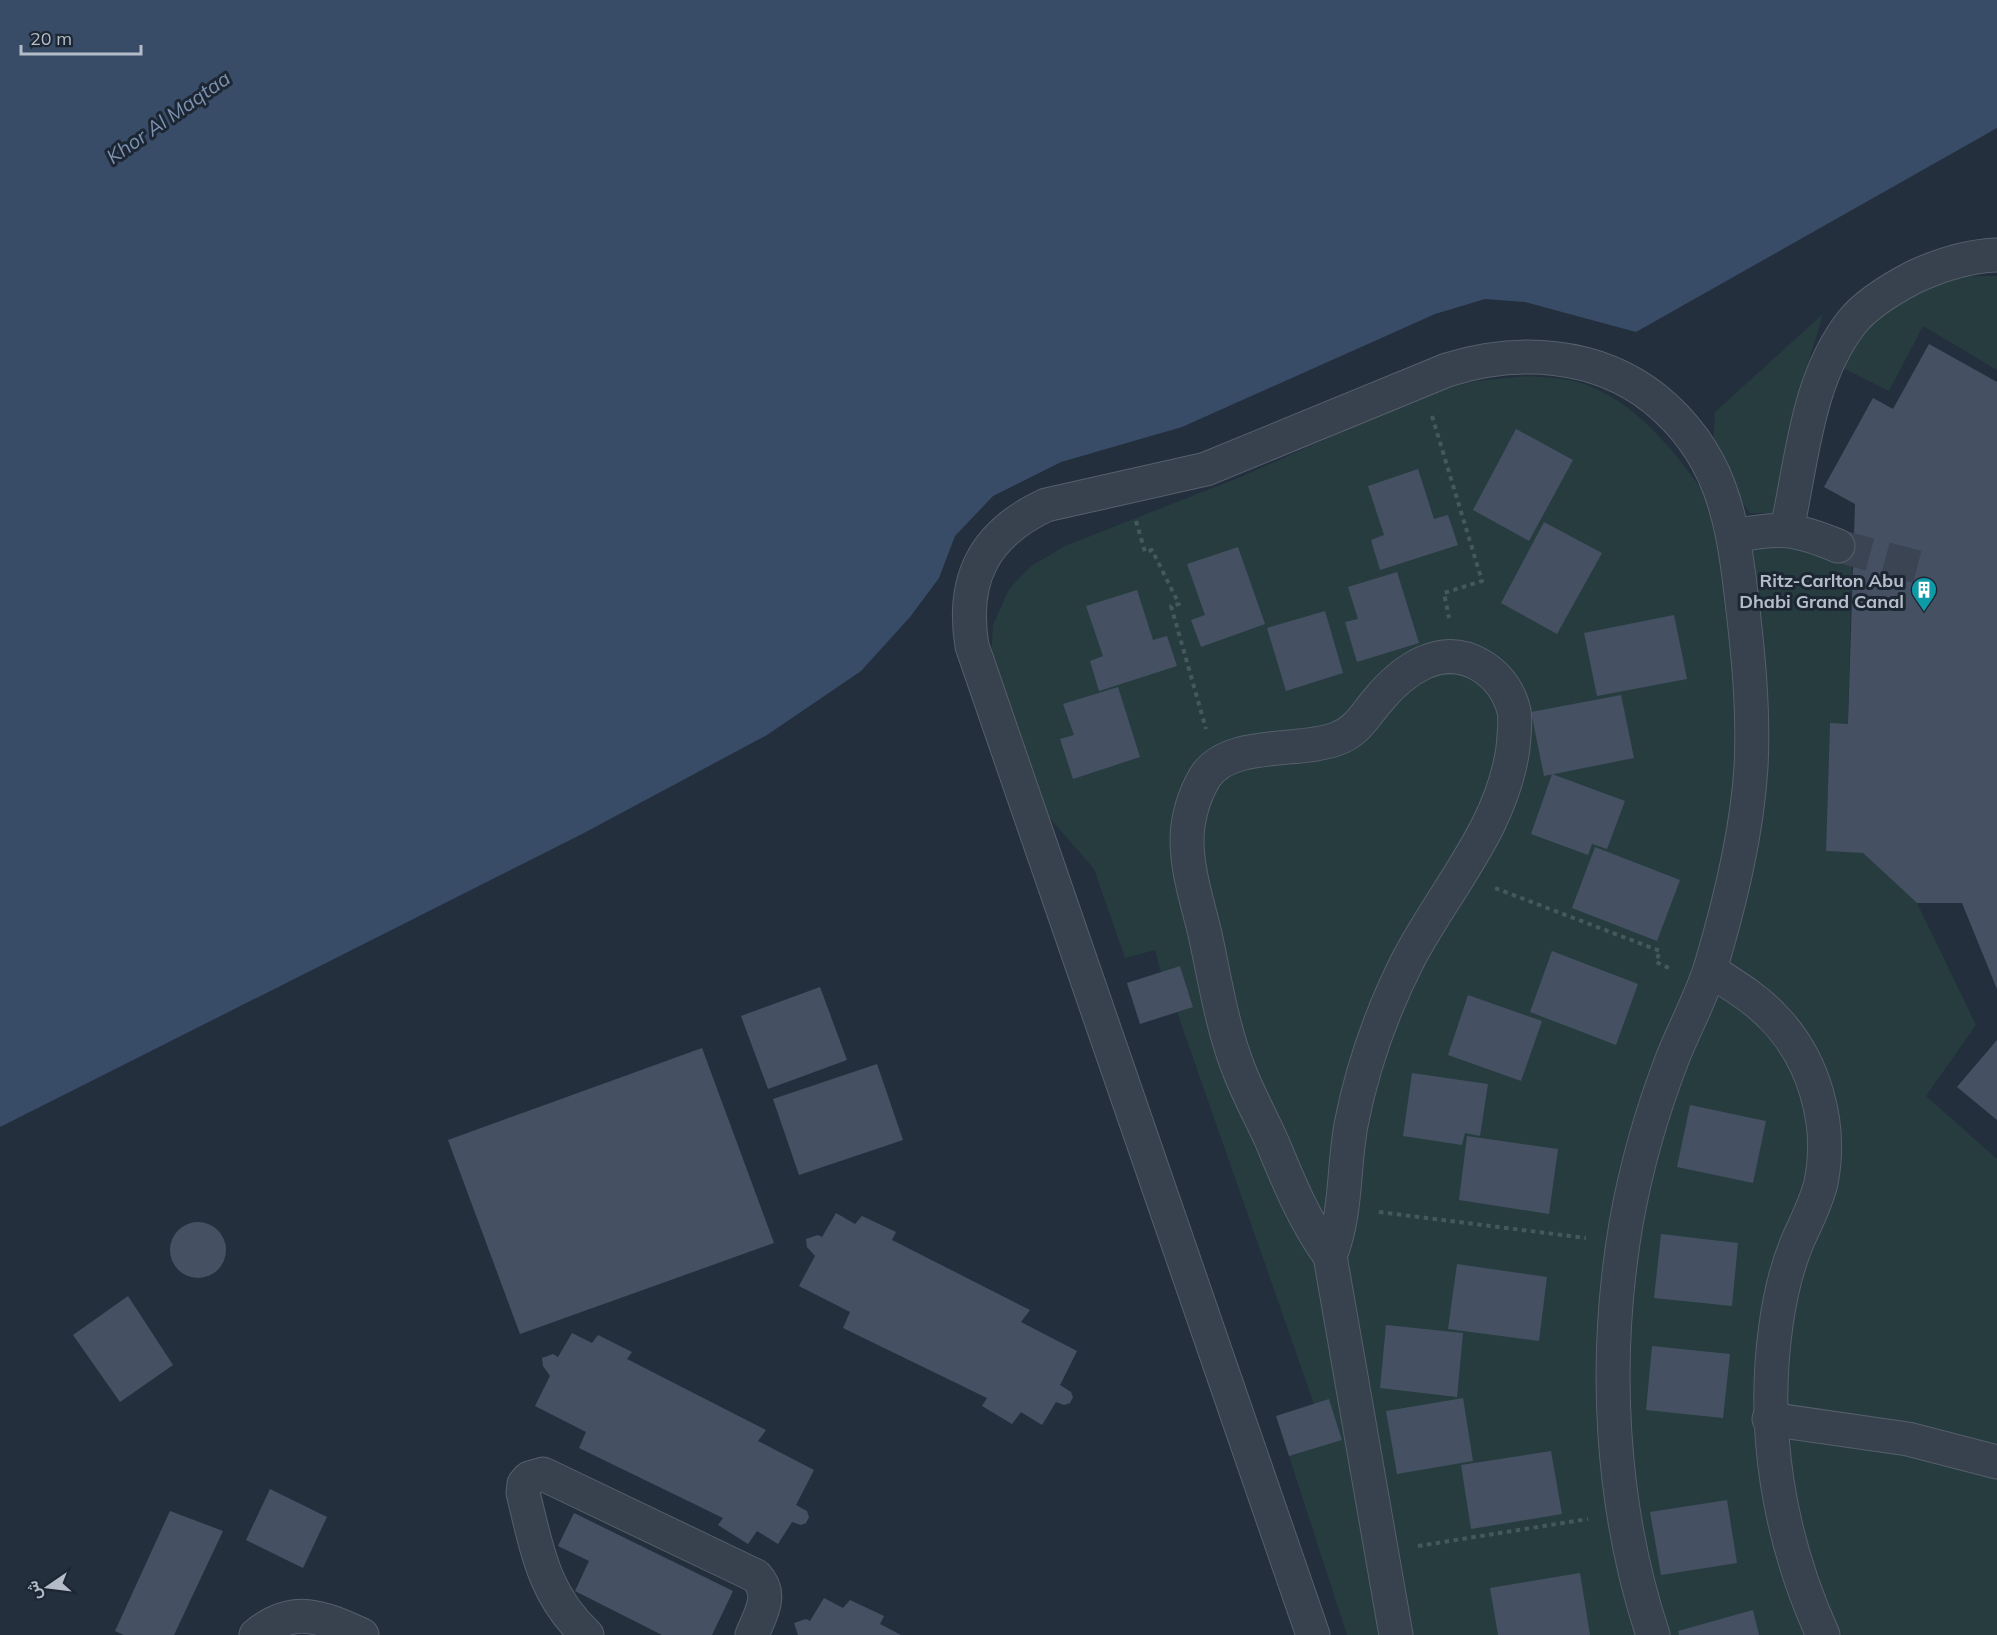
<svg xmlns="http://www.w3.org/2000/svg" width="1997" height="1635" font-family="Mulish,Vazirmatn,sans-serif">
<style>
.green{fill:#263c3f}
.water{fill:#394c67}
.building{fill:#455162}
.lines{fill:none;stroke-linecap:round;stroke-linejoin:round}
.minor-tunnel{stroke:#3a4453;stroke-width:33;stroke-dasharray:33 16;stroke-linecap:butt}
.minor-casing{stroke:#565f6c;stroke-width:35}
.path{stroke:#44595c;stroke-width:4;stroke-dasharray:4.5 4.5;stroke-linecap:butt}
.minor{stroke:#38414e;stroke-width:33}
.labels{text-anchor:middle;dominant-baseline:central;stroke-width:6;stroke-linejoin:round;paint-order:stroke}
.poi-label{font-size:18px;font-weight:bold;fill:#b4bcc9;stroke:#1d2633;text-anchor:end}
.water-label{font-size:20px;font-style:italic;fill:#7c92b1;stroke:#1d2633}
</style>
<rect width="100%" height="100%" fill="#242f3e"/>
<g class="green">
<path d="M 1968,276 L 1997,276 L 1997,370 L 1923,326 L 1889,391 L 1837,365 L 1889,304 L 1932,286 Z"/>
<path d="M 1823,314 L 1793,414 L 1779,513 L 1750,513 L 1712,462 L 1715,412 Z"/>
<path d="M 1528,376 C 1543,377 1559,378 1574,381 C 1647,400 1694,479 1734,536 L 1852,550 L 1848,724 L 1830,724 L 1826,851 L 1863,853 L 1917,903 L 1976,1025 L 1926,1096 L 1997,1159 L 1997,1635 L 1347,1635 L 1289,1456 L 1342,1439 L 1329,1400 L 1314,1404 L 1177,1012 L 1193,1006 L 1180,966 L 1161,972 L 1155,950 L 1125,958 L 1094,869 L 1036,802 L 991,661 L 993,625 L 1009,589 L 1031,566 L 1065,546 L 1243,476 L 1431,392 L 1475,381 Z"/>
</g>
<path class="water" d="M 0,0 L 1997,0 L 1997,128 L 1636,332 L 1525,302 L 1485,299 L 1435,314 L 1182,427 L 1061,462 L 993,496 L 955,536 L 939,578 L 910,617 L 861,671 L 767,735 L 582,834 L 0,1127 Z"/>
<g class="building">
<path d="M 1929,344 L 1997,382 L 1997,989 L 1962,903 L 1917,903 L 1863,853 L 1826,851 L 1830,723 L 1848,724 L 1855,504 L 1824,487 L 1873,398 L 1893,409 Z"/>
<path d="M 1516,429 L 1573,460 L 1529,541 L 1473,510 Z"/>
<path d="M 1418,469 L 1434,519 L 1448,515 L 1458,545 L 1380,570 L 1371,540 L 1384,535 L 1368,486 Z"/>
<path d="M 1544,522 L 1602,553 L 1557,634 L 1501,603 Z"/>
<path d="M 1238,547 L 1265,624 L 1201,647 L 1191,620 L 1205,615 L 1187,564 Z"/>
<path d="M 1397,572 L 1419,643 L 1357,662 L 1345,622 L 1358,619 L 1348,587 Z"/>
<path d="M 1137,590 L 1153,640 L 1167,636 L 1177,666 L 1099,691 L 1090,661 L 1103,656 L 1086,606 Z"/>
<path d="M 1325,611 L 1343,673 L 1286,691 L 1267,628 Z"/>
<path d="M 1674,615 L 1687,679 L 1597,696 L 1584,633 Z"/>
<path d="M 1118,687 L 1140,757 L 1073,779 L 1060,739 L 1074,735 L 1063,704 Z"/>
<path d="M 1621,695 L 1634,758 L 1544,776 L 1531,712 Z"/>
<path d="M 1552,774 L 1625,801 L 1607,849 L 1592,844 L 1588,855 L 1531,834 Z"/>
<path d="M 1595,847 L 1680,880 L 1657,941 L 1572,908 Z"/>
<path d="M 1552,951 L 1638,984 L 1616,1045 L 1530,1012 Z"/>
<path d="M 1180,966 L 1193,1007 L 1140,1024 L 1127,983 Z"/>
<path d="M 820,987 L 847,1060 L 768,1089 L 741,1016 Z"/>
<path d="M 1468,995 L 1542,1021 L 1521,1081 L 1448,1055 Z"/>
<path d="M 1997,1040 L 1997,1120 L 1957,1087 Z"/>
<path d="M 702,1048 L 774,1243 L 520,1334 L 448,1140 Z"/>
<path d="M 877,1064 L 903,1140 L 799,1175 L 773,1099 Z"/>
<path d="M 1412,1073 L 1488,1084 L 1480,1136 L 1465,1133 L 1462,1145 L 1403,1136 Z"/>
<path d="M 1690,1105 L 1766,1121 L 1753,1183 L 1677,1167 Z"/>
<path d="M 1467,1136 L 1558,1149 L 1549,1214 L 1459,1200 Z"/>
<path d="M 836,1213 L 855,1224 L 862,1216 L 896,1232 L 892,1240 L 1030,1310 L 1021,1322 L 1077,1351 L 1060,1385 L 1071,1392 L 1073,1397 L 1070,1403 L 1064,1405 L 1056,1402 L 1042,1425 L 1021,1412 L 1012,1424 L 982,1406 L 987,1398 L 843,1328 L 850,1312 L 799,1286 L 815,1256 L 807,1247 L 806,1239 L 818,1235 L 822,1237 Z"/>
<circle cx="198" cy="1250" r="28"/>
<path d="M 1661,1234 L 1738,1243 L 1732,1306 L 1654,1298 Z"/>
<path d="M 1457,1264 L 1547,1277 L 1539,1341 L 1448,1329 Z"/>
<path d="M 128,1296 L 173,1365 L 120,1402 L 73,1335 Z"/>
<path d="M 1386,1325 L 1463,1333 L 1457,1397 L 1380,1388 Z"/>
<path d="M 572,1333 L 592,1343 L 598,1335 L 632,1352 L 627,1359 L 766,1430 L 758,1441 L 814,1470 L 796,1505 L 807,1511 L 809,1517 L 806,1523 L 801,1525 L 792,1522 L 778,1544 L 757,1531 L 748,1544 L 718,1525 L 723,1518 L 579,1448 L 586,1432 L 535,1406 L 550,1376 L 543,1366 L 542,1358 L 553,1354 L 558,1357 Z"/>
<path d="M 1652,1346 L 1730,1354 L 1723,1418 L 1646,1410 Z"/>
<path d="M 1463,1398 L 1473,1461 L 1397,1474 L 1386,1411 Z"/>
<path d="M 1329,1399 L 1342,1440 L 1289,1456 L 1276,1416 Z"/>
<path d="M 1551,1451 L 1562,1514 L 1471,1529 L 1461,1465 Z"/>
<path d="M 270,1489 L 327,1517 L 303,1568 L 246,1540 Z"/>
<path d="M 1727,1500 L 1737,1563 L 1661,1575 L 1650,1512 Z"/>
<path d="M 170,1511 L 223,1531 L 174,1635 L 124,1635 L 115,1631 Z"/>
<path d="M 574,1513 L 733,1591 L 712,1635 L 662,1635 L 575,1591 L 589,1561 L 558,1546 Z"/>
<path d="M 1580,1573 L 1590,1635 L 1498,1635 L 1490,1588 Z"/>
<path d="M 824,1598 L 843,1608 L 850,1600 L 884,1616 L 880,1624 L 901,1635 L 798,1635 L 794,1623 L 806,1619 L 810,1621 Z"/>
<path d="M 1753,1610 L 1759,1635 L 1679,1635 L 1678,1631 Z"/>
</g>
<g class="lines">
<path class="minor-tunnel" d="M 1838,546 L 1925,569"/>
<defs>
<g id="minor">
<path d="M 1787,529 C 1802,461 1807,379 1852,322 C 1867,303 1893,288 1914,277 C 1940,265 1968,256 1997,255"/>
<path d="M 1734,536 C 1780,527 1795,528 1838,546"/>
<path d="M 1710,970 C 1731,984 1754,997 1772,1016 C 1814,1058 1833,1124 1821,1183 C 1816,1203 1807,1220 1799,1238 C 1787,1265 1780,1296 1776,1325 C 1761,1431 1779,1538 1823,1635"/>
<path d="M 1330,1256 C 1347,1213 1343,1169 1351,1125 C 1362,1068 1383,1009 1409,958 C 1446,888 1502,828 1513,748 C 1514,735 1516,723 1514,711 C 1509,691 1497,675 1480,665 C 1441,642 1403,670 1378,700 C 1365,715 1357,732 1336,739 C 1299,753 1228,740 1205,777 C 1194,795 1187,819 1187,840 C 1187,872 1198,904 1205,934 C 1215,980 1222,1027 1239,1070 C 1249,1096 1262,1119 1273,1144 C 1289,1183 1305,1222 1330,1256 L 1396,1635"/>
<path d="M 1769,1419 L 1908,1439 L 1997,1462"/>
<path d="M 256,1635 C 294,1604 322,1617 362,1635"/>
<path d="M 587,1635 C 543,1594 537,1549 523,1493 L 524,1484 L 529,1478 L 543,1474 L 756,1576 C 774,1595 760,1615 752,1635"/>
<path d="M 1313,1635 L 972,646 C 961,579 984,534 1046,505 L 1206,469 L 1447,370 C 1517,348 1596,352 1655,399 C 1720,452 1732,516 1741,593 C 1748,651 1754,709 1751,767 C 1747,834 1730,902 1711,966 C 1701,998 1685,1027 1673,1057 C 1652,1111 1636,1167 1626,1224 C 1603,1359 1610,1505 1653,1635"/>
</g>
</defs>
<use href="#minor" class="minor-casing"/>
<g class="path">
<path d="M 1432,416 L 1482,581 L 1444,593 L 1449,618"/>
<path d="M 1136,521 L 1145,552 L 1152,550 L 1179,604 L 1171,606 L 1206,729"/>
<path d="M 1495,888 L 1660,951 L 1656,962 L 1671,969"/>
<path d="M 1379,1212 L 1586,1238"/>
<path d="M 1418,1546 L 1588,1519"/>
</g>
<use href="#minor" class="minor"/>
</g>
<defs>
<symbol id="building-pin" viewBox="-11 -11 22 30"><path d="M0 17L-7.5 6A9.5 9.5 0 1 1 7.5 6Z" fill="#0f9aa8" stroke="#1d2633"/><path d="M-4-6H4V6H1V3H-1V6H-4ZM-2.5-4.3h1.7v1.8h-1.7ZM.8-4.3h1.7v1.8H.8ZM-2.5-1h1.7V.8h-1.7ZM.8-1h1.7V.8H.8Z" fill="#fff"/></symbol>
</defs>
<g fill-rule="evenodd">
<use href="#building-pin" x="1909" y="575" width="30" height="40"/>
</g>
<g class="labels">
<g class="poi-label">
<text x="1904" y="580">Ritz-Carlton Abu<tspan x="1904" dy="21">Dhabi Grand Canal</tspan></text>
</g>
<g class="water-label">
<text transform="translate(168 117) rotate(-35)">Khor Al Maqtaa</text>
</g>
</g>
<g transform="translate(48 1587) rotate(256)" stroke="#1d2633" stroke-width="4.5" paint-order="stroke">
<path d="M0-4.5L10 22L0 15L-10 22Z" fill="#b4bcc9"/>
<text y="-9" font-size="16" font-weight="bold" text-anchor="middle" fill="#b4bcc9">ش</text>
</g>
<path d="M21 45v9h120v-9" fill="none" stroke="#b4bcc9" stroke-width="3"/>
<text x="30" y="45" font-size="18" fill="#b4bcc9" stroke="#1d2633" stroke-width="4.5" paint-order="stroke">20 m</text>
</svg>
